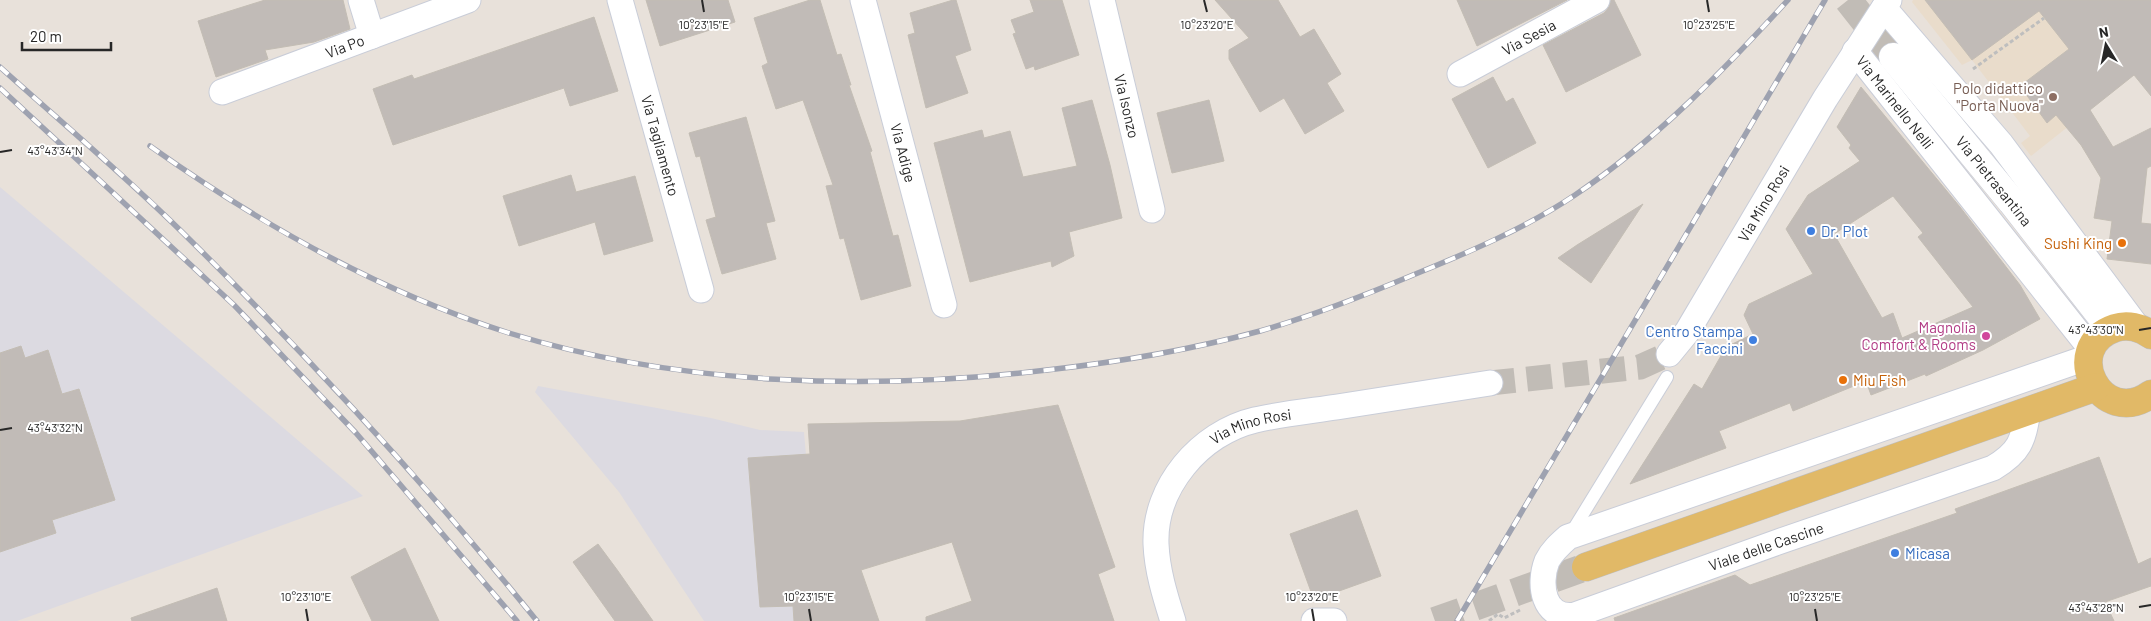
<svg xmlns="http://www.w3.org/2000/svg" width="2151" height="621" font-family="Barlow,sans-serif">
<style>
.industrial{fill:#dcdae1}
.education{fill:#e9dccb}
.building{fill:#c1bbb7;stroke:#c3bdb4;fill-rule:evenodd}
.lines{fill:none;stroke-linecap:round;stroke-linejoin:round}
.minor-tunnel{stroke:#c1bcb6;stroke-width:25;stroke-dasharray:25 12;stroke-linecap:butt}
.secondary-tunnel{stroke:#c1bcb6;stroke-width:28;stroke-dasharray:28 14;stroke-linecap:butt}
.primary-tunnel{stroke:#c1bcb6;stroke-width:28;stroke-dasharray:28 14;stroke-linecap:butt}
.service-casing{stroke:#c9cdd8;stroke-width:14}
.minor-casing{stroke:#c9cdd8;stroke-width:27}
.secondary-casing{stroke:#c9cdd8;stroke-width:29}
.primary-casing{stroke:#bebebe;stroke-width:29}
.path{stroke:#bebebe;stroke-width:3;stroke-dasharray:4 2.5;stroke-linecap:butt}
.service{stroke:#fff;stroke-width:12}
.minor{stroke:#fff;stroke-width:25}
.secondary{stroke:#fff;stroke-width:28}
.primary{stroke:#e1b967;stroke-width:28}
.rail-casing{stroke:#9ea2b0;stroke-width:5.5}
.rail{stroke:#fff;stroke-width:4;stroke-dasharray:11;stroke-linecap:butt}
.ticks{fill:none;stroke:#272727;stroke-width:2}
.education-dot{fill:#8d6e63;stroke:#fff;stroke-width:2}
.shop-dot{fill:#3f7fe0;stroke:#fff;stroke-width:2}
.food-dot{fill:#e8710a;stroke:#fff;stroke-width:2}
.hotel-dot{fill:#d1479c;stroke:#fff;stroke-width:2}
.labels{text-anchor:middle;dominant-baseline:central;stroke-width:4;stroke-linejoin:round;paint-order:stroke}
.street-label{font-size:15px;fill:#272727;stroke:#fff}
.education-label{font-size:15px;fill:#785e54;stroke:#fff;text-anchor:end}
.shop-label{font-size:15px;fill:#366cbe;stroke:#fff;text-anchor:start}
.food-label{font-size:15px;fill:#c56008;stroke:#fff;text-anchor:end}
.hotel-label{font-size:15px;fill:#b23c85;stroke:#fff;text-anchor:end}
.ticks-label{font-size:12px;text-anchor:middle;fill:#272727;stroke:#fff;stroke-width:4;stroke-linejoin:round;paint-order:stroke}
</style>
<rect width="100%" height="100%" fill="#e8e1da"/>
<g class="industrial">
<path d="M 0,187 L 217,371 L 363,496 L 17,621 L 0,621 Z"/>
<path d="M 538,386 L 711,418 L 760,430 L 804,432 L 820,621 L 704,621 L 619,492 L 535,392 Z"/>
</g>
<path class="education" d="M 1913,0 L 2151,0 L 2151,61 L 2031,156 L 2021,143 L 2030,136 L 1972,60 L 1962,65 L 1912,2 Z"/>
<g class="building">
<path d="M 265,0 L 343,0 L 350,29 L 314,42 L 265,50 L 268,59 L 216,77 L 198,21 Z"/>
<path d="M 646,0 L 728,0 L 735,22 L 660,46 Z"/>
<path d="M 810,0 L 820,0 L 837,55 L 841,54 L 851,85 L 849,85 L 872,151 L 870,152 L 893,236 L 898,235 L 911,286 L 861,300 L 844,238 L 840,239 L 826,186 L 833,185 L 803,100 L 776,109 L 762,66 L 768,63 L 754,18 Z"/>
<path d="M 953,0 L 956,0 L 971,50 L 955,56 L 968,93 L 926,108 L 908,35 L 915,33 L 910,13 Z"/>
<path d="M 1030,0 L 1062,0 L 1079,55 L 1035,70 L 1034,66 L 1026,69 L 1013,34 L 1016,33 L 1011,20 L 1034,12 Z"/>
<path d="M 1215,0 L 1278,0 L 1300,37 L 1314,29 L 1341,74 L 1327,83 L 1344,111 L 1305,134 L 1284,98 L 1260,112 L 1229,59 L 1229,50 L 1249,38 Z"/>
<path d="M 1457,0 L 1567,0 L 1477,46 Z"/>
<path d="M 1611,0 L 1614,0 L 1641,55 L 1566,92 L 1543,45 L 1604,13 L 1609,7 Z"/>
<path d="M 1925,0 L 2151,0 L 2151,96 L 2134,75 L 2090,110 L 2113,147 L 2151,128 L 2151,166 L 2147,168 L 2141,223 L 2151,224 L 2151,264 L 2107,259 L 2112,221 L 2094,218 L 2101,178 L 2081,145 L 2056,115 L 2047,123 L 2020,86 L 2069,49 L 2039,11 L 1972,60 Z"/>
<path d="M 594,17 L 618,91 L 570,106 L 564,88 L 393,145 L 373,89 L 412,75 L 414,79 Z"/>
<path d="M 1493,77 L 1506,102 L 1513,98 L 1536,143 L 1488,168 L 1452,99 Z"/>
<path d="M 1861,87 L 1960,207 L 2020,285 L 2040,319 L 1983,350 L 1926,376 L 1925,374 L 1871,395 L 1866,381 L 1793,411 L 1790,403 L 1719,431 L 1726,448 L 1630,484 L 1694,384 L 1702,389 L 1726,347 L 1753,334 L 1744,315 L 1749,304 L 1813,274 L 1786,229 L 1808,195 L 1860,161 L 1849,148 L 1851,145 L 1837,127 ZM 1893,196 L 1923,233 L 1918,237 L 1973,307 L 1902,338 L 1893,313 L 1882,318 L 1834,234 Z"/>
<path d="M 1092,100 L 1110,165 L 1122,218 L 1069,232 L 1074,256 L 1052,267 L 1051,261 L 970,282 L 934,143 L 982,130 L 984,138 L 1010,131 L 1023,177 L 1077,166 L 1062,108 Z"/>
<path d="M 1209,100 L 1224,161 L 1172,173 L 1157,113 Z"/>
<path d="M 746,117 L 775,221 L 766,223 L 776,259 L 722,274 L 706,220 L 716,217 L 700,156 L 696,157 L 689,133 Z"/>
<path d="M 571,175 L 576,192 L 635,176 L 653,241 L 604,255 L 595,222 L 519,246 L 503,196 Z"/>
<path d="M 1643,204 L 1591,283 L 1558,258 L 1577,245 Z"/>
<path d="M 21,346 L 25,358 L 48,350 L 62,394 L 79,389 L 115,500 L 52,520 L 56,533 L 0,552 L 0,353 Z"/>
<path d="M 1058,405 L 1115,567 L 1098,574 L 1114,621 L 926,621 L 926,617 L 972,601 L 952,542 L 861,570 L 879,621 L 794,621 L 793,606 L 760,607 L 748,458 L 810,454 L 808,424 L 960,421 Z"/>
<path d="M 2099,457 L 2138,564 L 2151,558 L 2151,586 L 2105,602 L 2114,621 L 1615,621 L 1614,618 L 1735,575 L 1750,585 L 1957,513 L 1955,509 Z"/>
<path d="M 1357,510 L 1381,576 L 1314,600 L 1290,534 Z"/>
<path d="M 598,544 L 618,571 L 653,621 L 615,621 L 573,562 Z"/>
<path d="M 405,548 L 439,621 L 372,621 L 351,577 Z"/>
<path d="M 217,588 L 227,621 L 132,621 L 131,618 Z"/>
</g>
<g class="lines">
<path class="minor-tunnel" d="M 1490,383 L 1640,367 L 1669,354"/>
<path class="secondary-tunnel" d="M 1848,0 L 1893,57"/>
<path class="primary-tunnel" d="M 1435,621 L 1586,567"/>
<defs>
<path id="service" d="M 1570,535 L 1667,377"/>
<g id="minor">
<path d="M 361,0 L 372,36"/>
<path id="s1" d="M 620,0 L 701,290"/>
<path id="s2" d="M 863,0 L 944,305"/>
<path id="s3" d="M 1102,0 L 1152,210"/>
<path d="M 1884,8 L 2001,144 L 2138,328"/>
<path id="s4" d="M 1855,51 L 2091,349"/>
<path id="s5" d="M 1460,74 L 1597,0"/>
<path id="s6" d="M 222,92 L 468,0"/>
<path id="s7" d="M 1669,354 L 1687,332 L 1825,99 L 1889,0"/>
<path d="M 2028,411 C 2023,441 2020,452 1993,468 L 1778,542 L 1575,615 C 1543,620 1538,584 1547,561 C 1552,551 1560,544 1568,537 L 2089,357"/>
<path id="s8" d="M 1173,621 C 1165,596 1157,570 1156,544 C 1154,487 1200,433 1255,420 C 1281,414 1310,411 1337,407 C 1388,399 1439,391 1490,383"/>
<path d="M 1314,621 L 1334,621"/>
</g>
<g id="secondary">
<path id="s9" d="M 1893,57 L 2012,202 L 2111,329"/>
</g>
<g id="primary">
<path d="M 2151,335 C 2141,327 2127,324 2115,328 C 2059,347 2101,430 2151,394"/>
<path d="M 1586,567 L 2096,387"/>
</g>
</defs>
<use href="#service" class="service-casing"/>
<use href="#minor" class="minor-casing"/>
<use href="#secondary" class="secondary-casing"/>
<use href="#primary" class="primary-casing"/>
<g class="path">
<path d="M 1973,69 L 2044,18"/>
<path d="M 1489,621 L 1498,614 L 1504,618 L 1522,609"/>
</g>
<use href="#service" class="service"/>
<use href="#minor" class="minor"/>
<use href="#secondary" class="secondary"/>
<use href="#primary" class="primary"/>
<defs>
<g id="rail">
<path d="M 0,67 C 60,121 123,174 181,231 C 307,355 426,484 537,621"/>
<path d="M 0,88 L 234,305 L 356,433 L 517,621"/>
<path d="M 150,146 C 260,224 380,292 509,333 C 680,386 870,391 1047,370 C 1119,362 1190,350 1260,331 C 1312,316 1363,296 1413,275 C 1467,253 1526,228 1575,195 C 1655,141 1723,71 1788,0"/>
<path d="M 1457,621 L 1825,0"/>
</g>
</defs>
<use href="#rail" class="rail-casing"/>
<use href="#rail" class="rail"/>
</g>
<path class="ticks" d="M 702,0 L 704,12M 1204,0 L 1207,12M 1707,0 L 1709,12M 0,152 L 12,150M 2139,330 L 2151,328M 0,430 L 12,428M 2139,607 L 2151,605M 306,609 L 308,621M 809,609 L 811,621M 1312,609 L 1314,621M 1815,609 L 1817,621"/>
<circle class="education-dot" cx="2053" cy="97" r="5"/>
<g class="shop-dot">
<circle cx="1811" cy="231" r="5"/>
<circle cx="1753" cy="340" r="5"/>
<circle cx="1895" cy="553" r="5"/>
</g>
<g class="food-dot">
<circle cx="2122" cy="243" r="5"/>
<circle cx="1843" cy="380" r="5"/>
</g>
<circle class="hotel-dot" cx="1986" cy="336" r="5"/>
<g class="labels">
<g class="street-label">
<text stroke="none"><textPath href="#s5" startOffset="78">Via Sesia</textPath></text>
<text stroke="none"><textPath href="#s6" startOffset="131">Via Po</textPath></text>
<text stroke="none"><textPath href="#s4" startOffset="65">Via Marinello Nelli</textPath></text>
<text stroke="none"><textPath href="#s3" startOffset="109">Via Isonzo</textPath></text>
<text stroke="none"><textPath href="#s1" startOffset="151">Via Tagliamento</textPath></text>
<text stroke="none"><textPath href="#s2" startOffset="158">Via Adige</textPath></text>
<text stroke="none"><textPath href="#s9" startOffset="160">Via Pietrasantina</textPath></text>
<text stroke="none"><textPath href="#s7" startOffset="178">Via Mino Rosi</textPath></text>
<text stroke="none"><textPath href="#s8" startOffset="244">Via Mino Rosi</textPath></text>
<text transform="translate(1766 546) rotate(-19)">Viale delle Cascine</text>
</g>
<g class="education-label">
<text x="2043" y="88">Polo didattico<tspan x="2043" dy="17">"Porta Nuova"</tspan></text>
</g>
<g class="shop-label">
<text x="1821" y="231">Dr. Plot</text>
<text x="1743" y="331" text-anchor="end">Centro Stampa<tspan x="1743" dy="17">Faccini</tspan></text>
<text x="1905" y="553">Micasa</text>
</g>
<g class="food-label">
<text x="2112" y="243">Sushi King</text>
<text x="1853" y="380" text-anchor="start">Miu Fish</text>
</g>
<g class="hotel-label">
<text x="1976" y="327">Magnolia<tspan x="1976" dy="17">Comfort &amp; Rooms</tspan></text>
</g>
</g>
<g class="ticks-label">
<text x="704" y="29">10°23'15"E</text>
<text x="1207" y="29">10°23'20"E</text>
<text x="1709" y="29">10°23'25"E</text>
<text x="55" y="155">43°43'34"N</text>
<text x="2096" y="334">43°43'30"N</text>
<text x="55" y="432">43°43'32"N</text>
<text x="306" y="601">10°23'10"E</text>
<text x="809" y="601">10°23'15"E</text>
<text x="1312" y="601">10°23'20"E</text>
<text x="1815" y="601">10°23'25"E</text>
<text x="2096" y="612">43°43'28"N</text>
</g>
<g transform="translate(2106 45) rotate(350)" stroke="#ffffff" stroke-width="4" paint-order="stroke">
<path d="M0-4L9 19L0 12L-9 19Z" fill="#272727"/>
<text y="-8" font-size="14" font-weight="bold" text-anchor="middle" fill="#272727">N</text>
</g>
<path d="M22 42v8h89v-8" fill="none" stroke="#272727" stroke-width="2.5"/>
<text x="30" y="42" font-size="15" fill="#272727" stroke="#ffffff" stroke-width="4" paint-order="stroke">20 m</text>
</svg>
